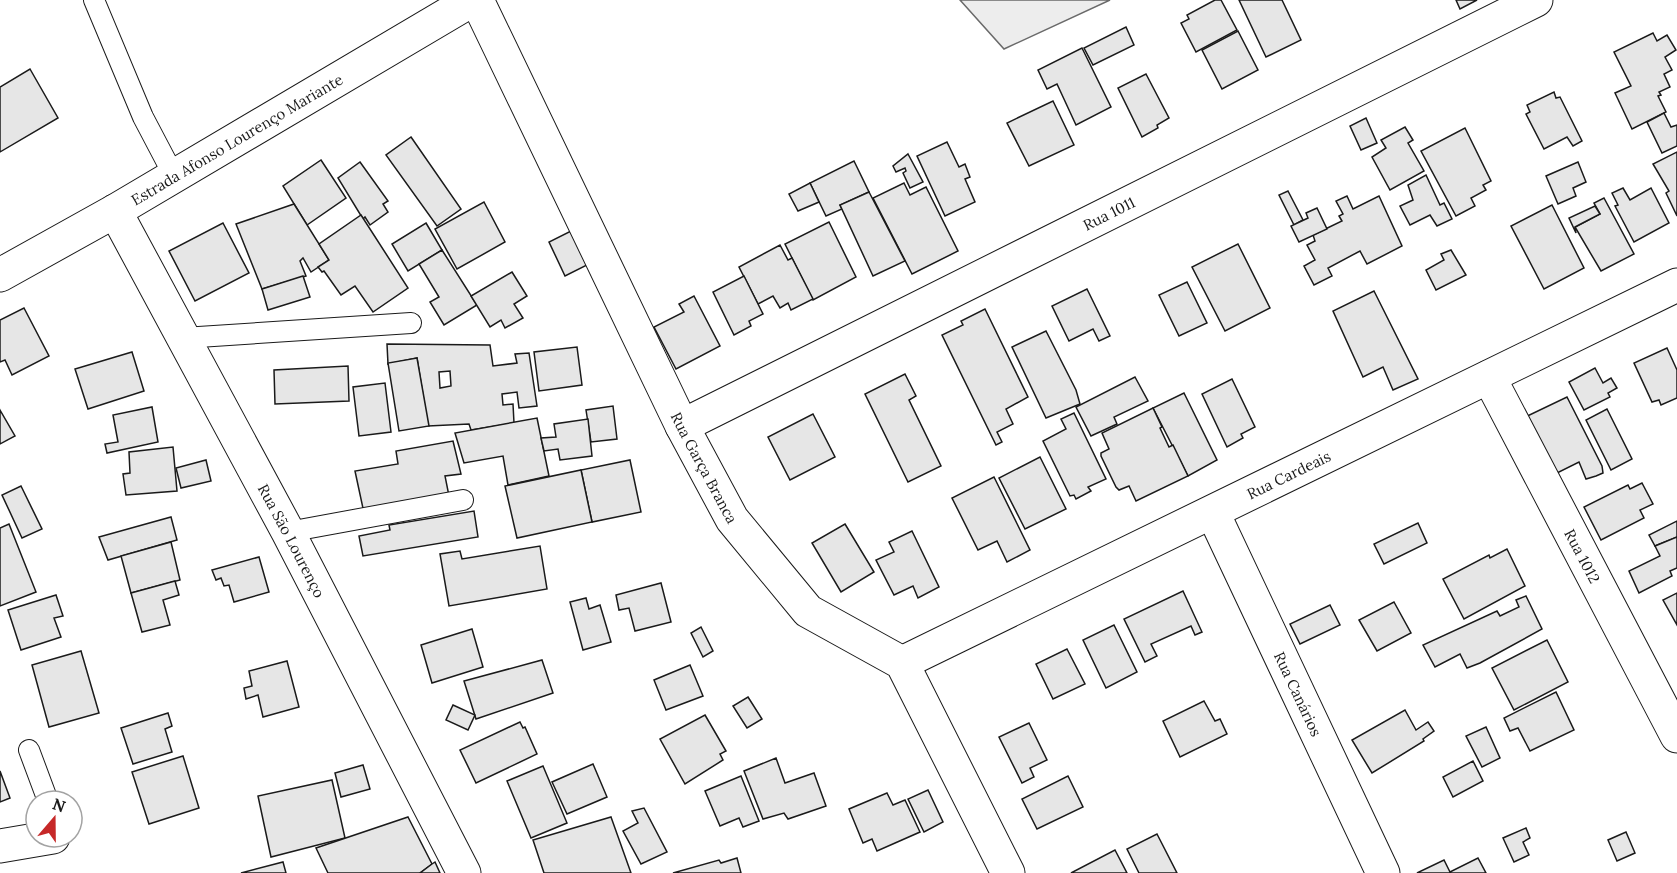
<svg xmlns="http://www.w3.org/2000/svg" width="1677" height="873" font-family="Lora,serif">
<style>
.built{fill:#ededed;stroke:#6a6a6a;stroke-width:1.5}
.building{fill:#e6e6e6;stroke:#1a1a1a;stroke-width:1.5;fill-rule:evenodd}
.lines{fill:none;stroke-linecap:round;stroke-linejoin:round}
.lane-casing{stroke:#1a1a1a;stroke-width:22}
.street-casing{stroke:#1a1a1a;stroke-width:35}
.secondary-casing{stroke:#1a1a1a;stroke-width:35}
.lane{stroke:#fff;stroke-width:20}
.street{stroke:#fff;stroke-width:33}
.secondary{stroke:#fff;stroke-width:33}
.labels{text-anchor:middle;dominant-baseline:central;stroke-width:4.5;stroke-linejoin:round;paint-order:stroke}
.street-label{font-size:15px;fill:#1a1a1a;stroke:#fff}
</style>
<rect width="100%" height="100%" fill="#fff"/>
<path class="built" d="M 960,0 L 1110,0 L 1004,49 Z"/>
<g class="building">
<path d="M 1215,0 L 1221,0 L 1237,30 L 1196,52 L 1181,23 L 1189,19 L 1187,15 Z"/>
<path d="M 1239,0 L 1282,0 L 1301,40 L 1266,57 Z"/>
<path d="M 1456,0 L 1477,0 L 1460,9 Z"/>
<path d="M 1126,27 L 1134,45 L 1093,65 L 1084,48 Z"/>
<path d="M 1238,31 L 1258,70 L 1222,89 L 1202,50 Z"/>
<path d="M 1653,33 L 1657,41 L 1667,35 L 1676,50 L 1665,57 L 1672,70 L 1664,74 L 1670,87 L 1659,92 L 1661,95 L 1658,96 L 1666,112 L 1632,129 L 1615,93 L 1631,86 L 1614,52 Z"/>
<path d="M 1082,48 L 1111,107 L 1076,125 L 1057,84 L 1047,89 L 1038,70 Z"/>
<path d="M 30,69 L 58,118 L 0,152 L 0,87 Z"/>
<path d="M 1146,74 L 1169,118 L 1157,125 L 1158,128 L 1142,137 L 1118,88 Z"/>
<path d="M 1554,92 L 1556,98 L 1560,97 L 1582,141 L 1573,146 L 1567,137 L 1544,149 L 1526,114 L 1530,112 L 1527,105 Z"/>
<path d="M 1053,101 L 1074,145 L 1029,166 L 1007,123 Z"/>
<path d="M 1664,113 L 1671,127 L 1677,125 L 1677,146 L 1662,153 L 1647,122 Z"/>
<path d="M 1366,118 L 1377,143 L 1361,150 L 1350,126 Z"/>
<path d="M 1405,127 L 1413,140 L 1408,143 L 1424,171 L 1390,190 L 1372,157 L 1386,148 L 1381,140 Z"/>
<path d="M 1465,128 L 1491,181 L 1483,185 L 1486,190 L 1471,198 L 1475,206 L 1456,216 L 1421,151 Z"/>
<path d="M 411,137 L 461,209 L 437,226 L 386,155 Z"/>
<path d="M 947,142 L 959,167 L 965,164 L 970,177 L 965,179 L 975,202 L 945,216 L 917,156 Z"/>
<path d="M 1677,152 L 1677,216 L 1666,193 L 1669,191 L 1653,164 Z"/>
<path d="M 908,154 L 923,182 L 910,188 L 903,173 L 906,171 L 905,168 L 896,172 L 893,166 Z"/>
<path d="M 321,160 L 346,198 L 307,225 L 283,186 Z"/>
<path d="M 854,161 L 869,192 L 840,205 L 842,209 L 826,216 L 810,183 Z"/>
<path d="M 360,162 L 388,201 L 383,204 L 388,212 L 370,225 L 365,217 L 363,219 L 338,178 Z"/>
<path d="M 1578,162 L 1586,182 L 1573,188 L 1576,196 L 1558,204 L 1546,176 Z"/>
<path d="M 1426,175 L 1440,205 L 1444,203 L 1452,219 L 1437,226 L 1430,215 L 1410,225 L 1400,206 L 1413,200 L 1408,185 Z"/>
<path d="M 810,183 L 819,202 L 798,211 L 789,194 Z"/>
<path d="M 904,183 L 910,195 L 926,187 L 958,251 L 912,274 L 873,198 Z"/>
<path d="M 1623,188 L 1630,200 L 1651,188 L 1669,223 L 1634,242 L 1615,206 L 1618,205 L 1612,193 Z"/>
<path d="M 1288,191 L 1303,220 L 1294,225 L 1279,195 Z"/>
<path d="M 869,192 L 905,261 L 873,276 L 840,205 Z"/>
<path d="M 1347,196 L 1353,209 L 1379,196 L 1402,246 L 1367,264 L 1360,251 L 1328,268 L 1332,276 L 1314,285 L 1304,266 L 1315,260 L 1307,245 L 1315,241 L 1313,235 L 1342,221 L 1339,216 L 1343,214 L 1336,201 Z"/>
<path d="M 1604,198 L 1634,254 L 1601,271 L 1575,227 L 1600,214 L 1594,203 Z"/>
<path d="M 484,202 L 505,242 L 457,269 L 435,229 Z"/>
<path d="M 294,204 L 329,260 L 311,272 L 303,258 L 300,261 L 306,276 L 262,289 L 236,224 Z"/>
<path d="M 1552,205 L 1584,268 L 1544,289 L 1511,226 Z"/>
<path d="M 1595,206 L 1600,214 L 1575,227 L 1576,233 L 1569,218 Z"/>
<path d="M 1317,208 L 1327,229 L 1299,242 L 1291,226 L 1308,218 L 1306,213 Z"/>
<path d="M 361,215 L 408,288 L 373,312 L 355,286 L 341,295 L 324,271 L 322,272 L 318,267 L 329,260 L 319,244 Z"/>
<path d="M 829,222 L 856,277 L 813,300 L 785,244 Z"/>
<path d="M 223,223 L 249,273 L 195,301 L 169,251 Z"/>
<path d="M 426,223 L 442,250 L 408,271 L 392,244 Z"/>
<path d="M 571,231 L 587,265 L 565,276 L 549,242 Z"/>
<path d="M 1238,244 L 1270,308 L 1225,331 L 1192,267 Z"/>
<path d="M 780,245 L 788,260 L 792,258 L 813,299 L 791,310 L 788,303 L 780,308 L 773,296 L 758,304 L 739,267 Z"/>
<path d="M 442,250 L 477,305 L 444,325 L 430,302 L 439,297 L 419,264 Z"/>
<path d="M 1451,250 L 1466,275 L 1436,290 L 1426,270 L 1444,260 L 1441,254 Z"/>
<path d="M 512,272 L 527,296 L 514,304 L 523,318 L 505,328 L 501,320 L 490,327 L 471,296 Z"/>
<path d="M 303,276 L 310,297 L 268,310 L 262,289 Z"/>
<path d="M 744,276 L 763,314 L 749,321 L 751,326 L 734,335 L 713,292 Z"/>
<path d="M 1187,282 L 1207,323 L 1179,336 L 1159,295 Z"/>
<path d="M 1087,289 L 1110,336 L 1099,341 L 1093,329 L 1069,341 L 1052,306 Z"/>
<path d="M 1374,291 L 1418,379 L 1393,390 L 1383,367 L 1363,377 L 1333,311 Z"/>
<path d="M 694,296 L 720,346 L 676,369 L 654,327 L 684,312 L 679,304 Z"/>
<path d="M 24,308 L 49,356 L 12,375 L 5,360 L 0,362 L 0,320 Z"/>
<path d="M 985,309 L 1028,397 L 1006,409 L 1013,424 L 997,432 L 1002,442 L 996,445 L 942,335 L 963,325 L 961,321 Z"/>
<path d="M 1046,331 L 1076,390 L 1080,404 L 1046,418 L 1012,347 Z"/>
<path d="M 387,344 L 490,345 L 493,366 L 517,363 L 515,354 L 529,353 L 537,406 L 519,408 L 517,392 L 502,394 L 503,405 L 513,404 L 514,423 L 471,430 L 469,424 L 428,426 L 417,358 L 388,364 ZM 450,371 L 451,386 L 440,388 L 439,372 Z"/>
<path d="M 577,347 L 582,385 L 539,391 L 534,352 Z"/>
<path d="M 1667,348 L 1677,370 L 1677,398 L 1661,405 L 1659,400 L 1652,402 L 1634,363 Z"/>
<path d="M 132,352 L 144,391 L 88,409 L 75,369 Z"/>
<path d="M 417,358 L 429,426 L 399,431 L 388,363 Z"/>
<path d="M 348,366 L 349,401 L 275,404 L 274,370 Z"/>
<path d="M 1595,368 L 1603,383 L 1611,378 L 1617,388 L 1608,393 L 1610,397 L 1584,410 L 1569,382 Z"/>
<path d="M 905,374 L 916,396 L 909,400 L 941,466 L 908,482 L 865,394 Z"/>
<path d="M 1135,377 L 1148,401 L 1114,417 L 1117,424 L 1091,436 L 1076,407 Z"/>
<path d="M 1232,379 L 1255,427 L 1241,434 L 1243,438 L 1227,447 L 1202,394 Z"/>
<path d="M 385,383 L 391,432 L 359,436 L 353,387 Z"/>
<path d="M 1184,393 L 1217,460 L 1188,476 L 1153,408 Z"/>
<path d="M 1567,397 L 1602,466 L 1603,473 L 1596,476 L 1586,479 L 1579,462 L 1547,478 L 1519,420 Z"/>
<path d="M 613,406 L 617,439 L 591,442 L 586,410 Z"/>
<path d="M 152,407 L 158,442 L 107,453 L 105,444 L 118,442 L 113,415 Z"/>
<path d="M 1153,408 L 1162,427 L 1160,428 L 1169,447 L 1173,445 L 1188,476 L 1136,501 L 1129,486 L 1119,490 L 1116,487 L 1101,456 L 1101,453 L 1109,449 L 1102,433 Z"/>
<path d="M 1607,409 L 1632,459 L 1611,470 L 1586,420 Z"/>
<path d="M 0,410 L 15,436 L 0,444 Z"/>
<path d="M 1074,413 L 1106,479 L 1088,487 L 1091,491 L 1076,499 L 1074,495 L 1070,496 L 1043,441 L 1066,429 L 1061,419 Z"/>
<path d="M 813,414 L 835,457 L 790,480 L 768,437 Z"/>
<path d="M 537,418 L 549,476 L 508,485 L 503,456 L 464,463 L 455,433 Z"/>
<path d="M 588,419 L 592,456 L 560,460 L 558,449 L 544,451 L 541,438 L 556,437 L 554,424 Z"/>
<path d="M 453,441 L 461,474 L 445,476 L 449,496 L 364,513 L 355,471 L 398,464 L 396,451 Z"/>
<path d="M 173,447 L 177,491 L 126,495 L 123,474 L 130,473 L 129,452 Z"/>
<path d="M 1040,457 L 1066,509 L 1025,529 L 999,478 Z"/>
<path d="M 206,460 L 211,481 L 181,488 L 176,468 Z"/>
<path d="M 630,460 L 641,512 L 592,522 L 581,470 Z"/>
<path d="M 581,470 L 592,522 L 517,538 L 505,486 Z"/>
<path d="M 994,477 L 1030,550 L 1007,562 L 997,541 L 978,550 L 952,498 Z"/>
<path d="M 1642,483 L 1653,504 L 1640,510 L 1644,518 L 1601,540 L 1584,507 L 1628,485 L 1630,489 Z"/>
<path d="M 21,486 L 42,529 L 22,538 L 2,495 Z"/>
<path d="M 474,511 L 478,537 L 363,556 L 359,536 L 390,530 L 389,525 Z"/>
<path d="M 171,517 L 177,540 L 108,560 L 99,537 Z"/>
<path d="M 1677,521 L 1677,537 L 1655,546 L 1649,535 Z"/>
<path d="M 1418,523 L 1427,543 L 1384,564 L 1374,544 Z"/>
<path d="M 9,524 L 36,592 L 0,606 L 0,528 Z"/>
<path d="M 845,524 L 874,572 L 841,592 L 812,543 Z"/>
<path d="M 912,531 L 939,587 L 918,598 L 913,586 L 894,595 L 876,560 L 894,552 L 889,542 Z"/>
<path d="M 1677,537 L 1677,568 L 1670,571 L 1672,576 L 1639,593 L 1629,571 L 1660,556 L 1655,546 Z"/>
<path d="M 171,542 L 180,580 L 131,593 L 121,556 Z"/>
<path d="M 540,546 L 547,589 L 449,606 L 440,554 L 460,551 L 462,559 Z"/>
<path d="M 1507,549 L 1525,586 L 1464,619 L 1443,579 L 1489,555 L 1490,558 Z"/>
<path d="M 259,557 L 269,592 L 234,602 L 229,585 L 224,586 L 221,578 L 216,580 L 212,570 Z"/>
<path d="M 175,581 L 179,595 L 163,600 L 170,625 L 142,632 L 131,593 Z"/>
<path d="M 661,583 L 671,622 L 635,631 L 629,608 L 619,610 L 616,595 Z"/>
<path d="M 1183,591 L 1202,632 L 1195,635 L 1191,626 L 1151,644 L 1157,656 L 1145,662 L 1124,619 Z"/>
<path d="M 1677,593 L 1677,625 L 1663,600 Z"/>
<path d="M 56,595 L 63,616 L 54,618 L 61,637 L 21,650 L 8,610 Z"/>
<path d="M 1526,596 L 1542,629 L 1480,663 L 1467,668 L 1460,654 L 1435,667 L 1423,645 L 1497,611 L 1500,616 L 1519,607 L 1516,600 Z"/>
<path d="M 586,598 L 589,609 L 600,605 L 611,642 L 583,650 L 570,602 Z"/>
<path d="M 1394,602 L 1411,633 L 1377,651 L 1359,620 Z"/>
<path d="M 1330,605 L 1340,625 L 1300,644 L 1290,624 Z"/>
<path d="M 1114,625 L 1137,672 L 1106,688 L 1083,640 Z"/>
<path d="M 701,627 L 713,651 L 703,657 L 691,633 Z"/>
<path d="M 472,629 L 483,667 L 432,683 L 421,645 Z"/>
<path d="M 1547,640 L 1568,682 L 1514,710 L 1492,668 Z"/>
<path d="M 1067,649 L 1085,684 L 1053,699 L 1036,664 Z"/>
<path d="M 81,651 L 99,713 L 49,727 L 32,665 Z"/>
<path d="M 542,660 L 553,693 L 476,719 L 464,681 Z"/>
<path d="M 287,661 L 299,707 L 263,717 L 258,695 L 246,699 L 244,688 L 252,686 L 249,671 Z"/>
<path d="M 690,665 L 703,696 L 666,710 L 654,680 Z"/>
<path d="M 1556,692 L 1574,730 L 1530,751 L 1518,728 L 1510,731 L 1504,718 Z"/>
<path d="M 748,697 L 762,719 L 747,728 L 733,706 Z"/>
<path d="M 1204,701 L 1215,721 L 1220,719 L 1227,734 L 1180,757 L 1163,721 Z"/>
<path d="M 453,705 L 475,715 L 468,730 L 446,720 Z"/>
<path d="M 1405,710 L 1416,730 L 1428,722 L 1434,731 L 1423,739 L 1424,741 L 1372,773 L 1352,740 Z"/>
<path d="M 168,713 L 172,726 L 165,729 L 172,752 L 133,764 L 121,728 Z"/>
<path d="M 705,715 L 726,751 L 720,754 L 723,760 L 685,784 L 660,739 Z"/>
<path d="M 520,722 L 523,728 L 525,727 L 537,754 L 476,783 L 460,750 Z"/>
<path d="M 1029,723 L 1047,760 L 1030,768 L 1034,777 L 1022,783 L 999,737 Z"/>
<path d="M 1486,727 L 1500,758 L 1482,767 L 1466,736 Z"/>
<path d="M 183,756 L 199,808 L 149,824 L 132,772 Z"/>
<path d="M 776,758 L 785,783 L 814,773 L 826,806 L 788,819 L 784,813 L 763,819 L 744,771 Z"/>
<path d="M 1473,761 L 1483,781 L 1453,797 L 1443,777 Z"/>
<path d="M 593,764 L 607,797 L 567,814 L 552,782 Z"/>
<path d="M 363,765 L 370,789 L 341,797 L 335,773 Z"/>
<path d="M 543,766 L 567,823 L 531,838 L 507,781 Z"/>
<path d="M 0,771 L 10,798 L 0,802 Z"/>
<path d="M 741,776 L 759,821 L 743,827 L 739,818 L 720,826 L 705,791 Z"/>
<path d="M 1068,776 L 1083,807 L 1037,829 L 1022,799 Z"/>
<path d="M 332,780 L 345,838 L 271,857 L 258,796 Z"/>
<path d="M 928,790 L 943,822 L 924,832 L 908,799 Z"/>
<path d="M 887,793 L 893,805 L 905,800 L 920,832 L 877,851 L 872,839 L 863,843 L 849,809 Z"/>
<path d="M 644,808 L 667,852 L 641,864 L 623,831 L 638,823 L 632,811 Z"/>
<path d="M 408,817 L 432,864 L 420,873 L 328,873 L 316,848 Z"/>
<path d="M 611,817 L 631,873 L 544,873 L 533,840 Z"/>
<path d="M 1526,828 L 1530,838 L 1523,842 L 1529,855 L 1514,862 L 1503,838 Z"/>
<path d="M 1626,832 L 1635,853 L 1617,861 L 1608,840 Z"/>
<path d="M 1157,834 L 1177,873 L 1139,873 L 1127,849 Z"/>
<path d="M 1115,850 L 1127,873 L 1071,873 Z"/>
<path d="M 737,858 L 741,873 L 673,873 L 719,860 L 721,863 Z"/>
<path d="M 1478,858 L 1486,873 L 1417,873 L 1444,860 L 1450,872 Z"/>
<path d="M 283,862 L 286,873 L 241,873 Z"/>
<path d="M 435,862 L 440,873 L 420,873 L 432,864 Z"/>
</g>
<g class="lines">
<defs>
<g id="lane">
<path d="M 94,0 L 143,117 L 174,176"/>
<path d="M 183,338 L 411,323"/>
<path d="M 288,532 L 463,500"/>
<path d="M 29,750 L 48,801"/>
</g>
<g id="street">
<path id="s1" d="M 477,0 L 682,426 L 732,519 L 808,611 L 902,663 L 1008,873"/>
<path id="s2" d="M 115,211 L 288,532 L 464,873"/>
<path id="s3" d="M 1489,377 L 1677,736"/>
<path id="s4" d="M 682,426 L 1536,0"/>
<path id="s5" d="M 1213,513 L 1383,873"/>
<path id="s6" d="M 902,663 L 1677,285"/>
<path d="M 0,846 L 53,837"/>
</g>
<g id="secondary">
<path id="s7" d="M 0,275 L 115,211 L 472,0"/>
</g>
</defs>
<use href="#lane" class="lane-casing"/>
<use href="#street" class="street-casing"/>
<use href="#secondary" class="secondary-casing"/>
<use href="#lane" class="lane"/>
<use href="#street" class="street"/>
<use href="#secondary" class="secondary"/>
</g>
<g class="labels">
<g class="street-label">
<text stroke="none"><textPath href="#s7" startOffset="273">Estrada Afonso Lourenço Mariante</textPath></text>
<text stroke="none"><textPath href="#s4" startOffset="477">Rua 1011</textPath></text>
<text stroke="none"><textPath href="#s1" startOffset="520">Rua Garça Branca</textPath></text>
<text stroke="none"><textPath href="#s6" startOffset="430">Rua Cardeais</textPath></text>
<text stroke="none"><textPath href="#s2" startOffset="374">Rua São Lourenço</textPath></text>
<text stroke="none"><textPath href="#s3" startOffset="202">Rua 1012</textPath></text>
<text stroke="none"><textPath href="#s5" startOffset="200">Rua Canários</textPath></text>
</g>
</g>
<g transform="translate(54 819) rotate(20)"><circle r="28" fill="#ffffff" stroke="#a3a3a3" stroke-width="1.5"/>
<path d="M0-4.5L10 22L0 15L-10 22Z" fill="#c62828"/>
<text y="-9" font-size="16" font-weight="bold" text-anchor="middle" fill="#1a1a1a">N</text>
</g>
</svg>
